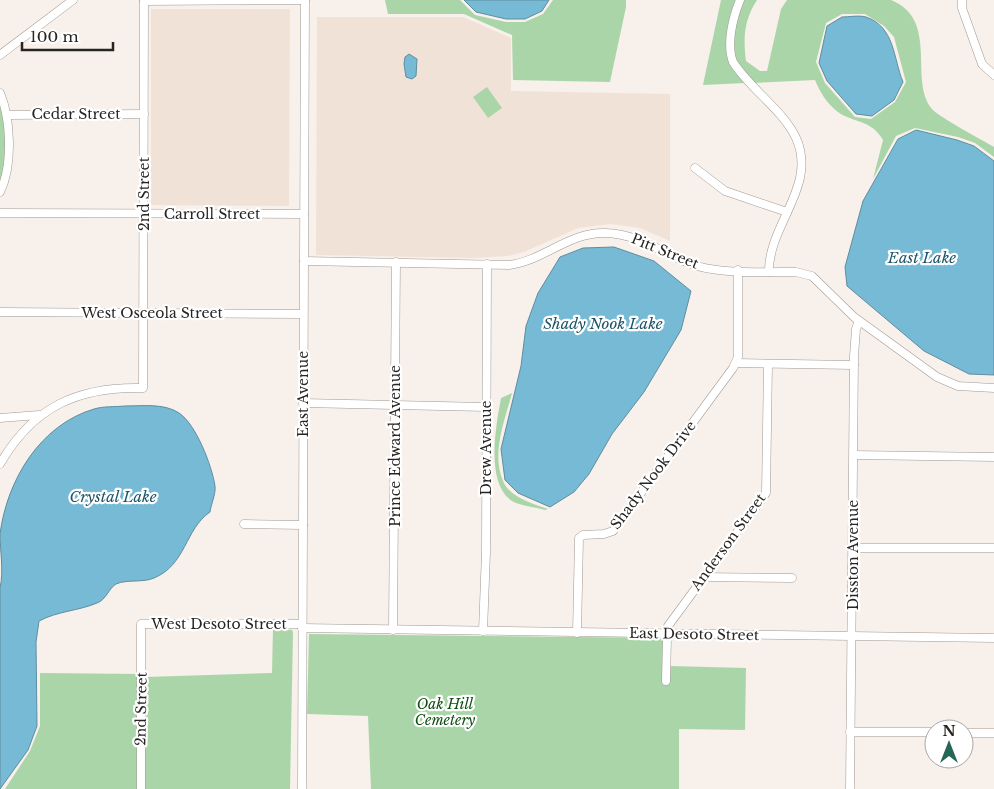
<svg xmlns="http://www.w3.org/2000/svg" width="994" height="789" font-family="'Libre Baskerville',serif">
<style>
.built{fill:#f1e2d7}
.green{fill:#aad5a8;fill-rule:evenodd}
.water{fill:#77bad5;stroke:#5f8d9f}
.lines{fill:none;stroke-linecap:round;stroke-linejoin:round}
.minor-casing{stroke:#a09993;stroke-width:9}
.minor{stroke:#fff;stroke-width:8}
.labels{text-anchor:middle;dominant-baseline:central;stroke-width:4.5;stroke-linejoin:round;paint-order:stroke}
.street-label{font-size:14px;fill:#272422;stroke:#fff}
.park-label{font-size:14px;font-style:italic;fill:#104d12;stroke:#fff}
.water-label{font-size:15px;font-style:italic;fill:#1d5468;stroke:#fff}
</style>
<rect width="100%" height="100%" fill="#f8f0ea"/>
<g class="built">
<path d="M 151,9 L 290,9 L 289,206 L 151,205 Z"/>
<path d="M 317,17 L 463,17 L 511,38 L 511,91 L 670,94 L 670,241 L 640,228 L 611,224 L 578,228 L 524,252 L 508,256 L 473,258 L 316,255 Z"/>
</g>
<g class="green">
<path d="M 385,0 L 460,0 L 475,15 L 506,22 L 525,22 L 543,14 L 553,0 L 626,0 L 626,7 L 610,82 L 513,80 L 512,35 L 464,14 L 388,14 Z"/>
<path d="M 721,0 L 737,0 L 727,50 L 745,83 L 703,85 Z"/>
<path d="M 744,0 L 757,0 C 744,20 743,38 746,61 L 760,71 L 767,71 L 781,9 L 787,0 L 891,0 C 940,20 908,80 932,109 C 939,117 982,140 994,147 L 994,157 L 975,143 L 958,137 L 915,128 L 896,136 L 873,179 L 883,140 C 871,119 853,123 838,112 C 827,104 820,92 815,80 L 754,83 C 748,76 740,69 737,61 C 729,45 736,16 744,0 ZM 865,14 L 884,26 L 894,37 L 906,82 L 895,102 L 871,119 L 855,117 L 825,83 L 816,62 L 826,23 L 842,14 Z"/>
<path d="M 487,87 L 502,108 L 488,118 L 473,97 Z"/>
<path d="M 0,101 C 7,122 8,164 0,185 Z"/>
<path d="M 512,393 C 505,420 491,453 503,481 C 509,497 534,504 548,509 L 545,510 C 536,507 520,506 512,501 C 485,483 496,425 501,398 Z"/>
<path d="M 273,628 L 292,630 L 293,632 L 290,789 L 145,789 L 145,677 L 272,673 Z"/>
<path d="M 309,634 L 670,638 L 670,666 L 746,668 L 745,730 L 679,729 L 679,789 L 371,789 L 368,716 L 307,714 Z"/>
<path d="M 40,673 L 139,674 L 138,789 L 5,789 L 30,751 L 40,726 Z"/>
</g>
<g class="water">
<path d="M 464,0 L 549,0 L 542,11 L 525,19 L 506,19 L 476,12 Z"/>
<path d="M 842,17 C 849,17 859,15 866,17 C 895,27 893,58 903,82 L 894,100 L 872,116 L 856,114 L 827,81 L 819,63 L 827,26 Z"/>
<path d="M 409,54 L 417,59 L 416,76 L 412,79 L 406,77 L 404,64 L 405,57 Z"/>
<path d="M 916,130 L 957,140 L 974,146 L 994,161 L 994,375 L 969,374 L 924,351 L 847,286 L 845,267 L 863,201 L 898,139 Z"/>
<path d="M 614,247 L 654,261 L 691,291 L 681,330 L 644,392 L 612,434 L 589,474 L 574,492 L 550,507 L 518,493 L 505,480 L 501,449 L 521,366 L 526,326 L 538,293 L 560,257 L 583,248 Z"/>
<path d="M 125,406 C 142,406 164,403 179,413 C 196,424 212,466 215,486 C 216,494 211,504 210,512 C 185,529 186,565 154,578 C 143,583 127,579 116,584 C 109,588 106,600 97,603 C 78,611 58,611 39,621 L 36,642 L 37,726 L 28,750 L 0,789 L 0,588 C 4,570 0,552 0,534 C 7,480 40,425 94,409 C 104,406 115,407 125,406 Z"/>
</g>
<g class="lines">
<defs>
<g id="minor">
<path d="M 740,0 C 733,17 726,44 733,62 C 750,89 783,110 796,138 C 818,186 768,225 769,272"/>
<path d="M 962,0 L 962,8 L 982,64 L 994,75"/>
<path d="M 144,1 L 305,0"/>
<path d="M 0,55 L 73,0"/>
<path d="M 0,93 C 11,119 13,166 0,192"/>
<path d="M 8,115 L 144,114"/>
<path d="M 695,168 L 725,191 L 787,212"/>
<path d="M 0,213 L 304,214"/>
<path d="M 304,261 L 509,265 C 543,261 569,232 605,233 C 643,234 664,256 697,266 C 724,274 768,272 796,272 L 812,276 L 854,317 L 937,377 L 958,386 L 994,388"/>
<path d="M 0,312 L 303,314"/>
<path d="M 736,363 L 854,365"/>
<path d="M 303,403 L 486,407"/>
<path d="M 0,418 L 39,415"/>
<path d="M 854,455 L 994,457"/>
<path d="M 0,464 C 33,407 78,386 143,388 L 144,0"/>
<path d="M 244,524 L 303,525"/>
<path d="M 853,548 L 994,548"/>
<path d="M 703,577 L 792,578"/>
<path d="M 302,628 L 994,638"/>
<path d="M 393,630 L 396,262"/>
<path d="M 483,631 L 486,552 L 487,264"/>
<path d="M 577,633 L 579,538 L 583,535 L 604,534 L 613,531 L 733,368 L 738,357 L 738,270"/>
<path d="M 666,681 L 667,638 L 664,634 L 668,626 L 766,493 L 768,364"/>
<path d="M 850,732 L 934,732"/>
<path d="M 964,733 L 994,733"/>
<path d="M 141,789 L 141,624 L 302,624"/>
<path d="M 302,789 L 305,0"/>
<path d="M 850,789 L 854,356 L 856,329 L 859,321"/>
</g>
</defs>
<use href="#minor" class="minor-casing"/>
<use href="#minor" class="minor"/>
</g>
<g class="labels">
<g class="street-label">
<text x="76" y="114">Cedar Street</text>
<text transform="translate(144 194) rotate(-90)">2nd Street</text>
<text x="212" y="214">Carroll Street</text>
<text transform="translate(665 251) rotate(22)">Pitt Street</text>
<text x="152" y="313">West Osceola Street</text>
<text transform="translate(303 394) rotate(-90)">East Avenue</text>
<text transform="translate(395 446) rotate(-90)">Prince Edward Avenue</text>
<text transform="translate(486 448) rotate(-90)">Drew Avenue</text>
<text transform="translate(653 475) rotate(-53)">Shady Nook Drive</text>
<text transform="translate(728 542) rotate(-54)">Anderson Street</text>
<text transform="translate(853 555) rotate(-90)">Disston Avenue</text>
<text x="219" y="624">West Desoto Street</text>
<text transform="translate(694 634) rotate(1)">East Desoto Street</text>
<text transform="translate(141 709) rotate(-89)">2nd Street</text>
</g>
<g class="park-label">
<text x="445" y="704">Oak Hill<tspan x="445" dy="16">Cemetery</tspan></text>
</g>
<g class="water-label">
<text x="922" y="257">East Lake</text>
<text x="603" y="323">Shady Nook Lake</text>
<text x="113" y="496">Crystal Lake</text>
</g>
</g>
<g transform="translate(949 744)"><circle r="24" fill="#ffffff" stroke="#a9a7a7"/>
<path d="M0-4L9 19L0 12L-9 19Z" fill="#256757"/>
<text y="-8" font-size="14" font-weight="bold" text-anchor="middle" fill="#272422">N</text>
</g>
<path d="M22 42v8h91v-8" fill="none" stroke="#272422" stroke-width="2.5"/>
<text x="30" y="42" font-size="15" fill="#272422" stroke="#ffffff" stroke-width="4" paint-order="stroke">100 m</text>
</svg>
